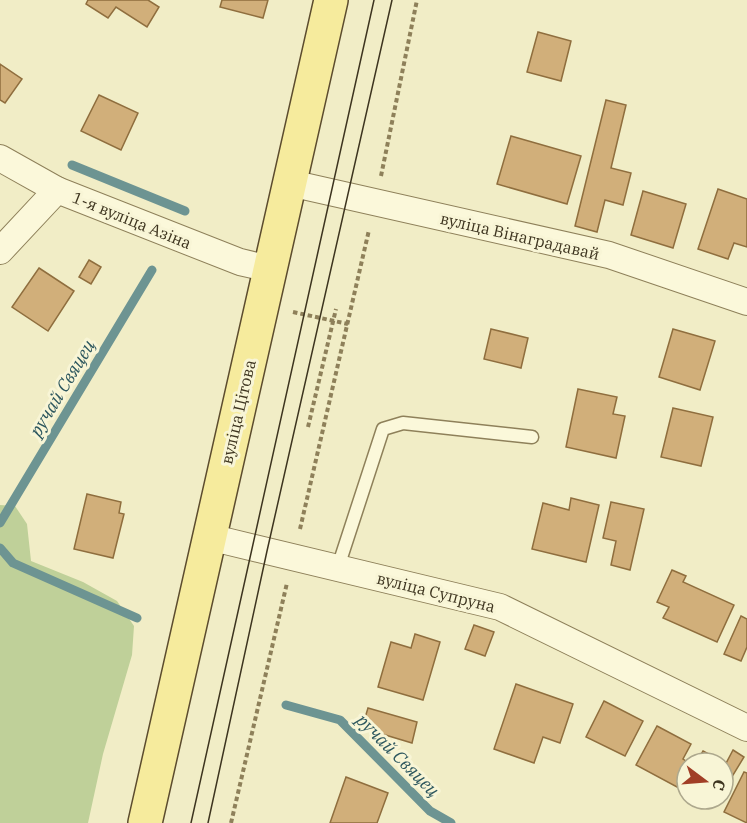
<svg xmlns="http://www.w3.org/2000/svg" width="747" height="823" font-family="'IBM Plex Serif',serif">
<style>
.green{fill:#bfd099}
.lines{fill:none;stroke-linecap:round;stroke-linejoin:round}
.stream{stroke:#6d9492;stroke-width:9}
.building{fill:#d1af7a;stroke:#8f6e3e;stroke-width:1.5}
.service-casing{stroke:#8e805a;stroke-width:15}
.minor-casing{stroke:#8e805a;stroke-width:28}
.primary-casing{stroke:#5c4c2e;stroke-width:36}
.path{stroke:#8e805a;stroke-width:4;stroke-dasharray:4.5 3;stroke-linecap:butt}
.service{stroke:#fbf8da;stroke-width:12}
.minor{stroke:#fbf8da;stroke-width:26}
.primary{stroke:#f6eb9d;stroke-width:33}
.tram{stroke:#3d341f;stroke-width:1.5}
.labels{text-anchor:middle;dominant-baseline:central;stroke-width:6;stroke-linejoin:round;paint-order:stroke}
.street-label{font-size:16px;fill:#3d341f;stroke:#f8f5d6}
.water-label{font-size:18px;font-style:italic;fill:#2d575e;stroke:#f8f5d6}
</style>
<rect width="100%" height="100%" fill="#f1edc6"/>
<path class="green" d="M 0,505 L 15,506 L 27,524 L 31,561 L 83,582 L 117,601 L 134,626 L 132,655 L 103,754 L 88,823 L 0,823 Z"/>
<g class="lines">
<g class="stream">
<path d="M 72,165 L 185,211"/>
<path d="M 0,523 L 152,270"/>
<path d="M 0,548 L 13,563 L 137,618"/>
<path d="M 286,705 L 340,720 L 430,811 L 451,823"/>
</g>
</g>
<g class="building">
<path d="M 88,0 L 148,0 L 159,7 L 147,27 L 116,7 L 108,18 L 86,4 Z"/>
<path d="M 222,0 L 268,0 L 263,18 L 220,7 Z"/>
<path d="M 538,32 L 571,41 L 561,81 L 527,72 Z"/>
<path d="M 0,64 L 22,79 L 5,103 L 0,100 Z"/>
<path d="M 99,95 L 138,113 L 121,150 L 81,131 Z"/>
<path d="M 606,100 L 626,105 L 611,168 L 631,173 L 623,205 L 605,200 L 597,232 L 575,226 Z"/>
<path d="M 511,136 L 581,156 L 567,204 L 497,184 Z"/>
<path d="M 718,189 L 747,199 L 747,247 L 734,243 L 728,259 L 698,249 Z"/>
<path d="M 643,191 L 686,204 L 673,248 L 631,235 Z"/>
<path d="M 89,260 L 101,267 L 91,284 L 79,277 Z"/>
<path d="M 39,268 L 74,291 L 48,331 L 12,307 Z"/>
<path d="M 491,329 L 528,338 L 521,368 L 484,359 Z"/>
<path d="M 673,329 L 715,341 L 700,390 L 659,377 Z"/>
<path d="M 578,389 L 617,397 L 613,414 L 625,416 L 616,458 L 566,447 Z"/>
<path d="M 673,408 L 713,417 L 701,466 L 661,457 Z"/>
<path d="M 87,494 L 121,502 L 119,513 L 124,514 L 113,558 L 74,549 Z"/>
<path d="M 571,498 L 599,505 L 586,562 L 532,549 L 543,503 L 569,510 Z"/>
<path d="M 611,502 L 644,509 L 630,570 L 611,565 L 616,541 L 603,538 Z"/>
<path d="M 672,570 L 686,576 L 683,582 L 734,605 L 717,642 L 663,618 L 669,607 L 657,602 Z"/>
<path d="M 741,616 L 747,619 L 747,647 L 741,661 L 724,654 Z"/>
<path d="M 474,625 L 494,632 L 485,656 L 465,649 Z"/>
<path d="M 415,634 L 440,642 L 423,700 L 378,687 L 391,642 L 411,648 Z"/>
<path d="M 516,684 L 573,704 L 560,743 L 543,737 L 534,763 L 494,749 Z"/>
<path d="M 604,701 L 643,721 L 625,756 L 586,737 Z"/>
<path d="M 368,708 L 417,722 L 412,743 L 362,728 Z"/>
<path d="M 657,726 L 691,744 L 683,759 L 689,763 L 687,763 L 687,769 L 677,787 L 636,765 Z"/>
<path d="M 733,750 L 744,757 L 730,780 L 723,776 L 723,769 Z"/>
<path d="M 703,751 L 718,759 L 716,763 L 696,763 Z"/>
<path d="M 744,772 L 747,773 L 747,823 L 724,812 Z"/>
<path d="M 346,777 L 388,793 L 377,823 L 330,823 Z"/>
</g>
<g class="lines">
<defs>
<path id="service" d="M 338,567 L 383,429 L 403,423 L 532,437"/>
<g id="minor">
<path d="M 0,158 L 57,190 L 240,262 L 270,269"/>
<path d="M 290,183 L 609,255 L 747,302"/>
<path d="M 0,251 L 57,190"/>
<path d="M 209,537 L 500,607 L 747,728"/>
</g>
<path id="primary" d="M 145,823 L 331,0"/>
</defs>
<use href="#service" class="service-casing"/>
<use href="#minor" class="minor-casing"/>
<use href="#primary" class="primary-casing"/>
<g class="path">
<path d="M 381,176 L 417,0"/>
<path d="M 293,312 L 348,324"/>
<path d="M 308,427 L 336,309"/>
<path d="M 300,529 L 369,230"/>
<path d="M 231,823 L 287,583"/>
</g>
<use href="#service" class="service"/>
<use href="#minor" class="minor"/>
<use href="#primary" class="primary"/>
<g class="tram">
<path d="M 191,823 L 374,0"/>
<path d="M 208,823 L 267,551 L 392,0"/>
</g>
</g>
<g class="labels">
<g class="street-label">
<text transform="translate(132 220) rotate(22)">1-я вуліца Азіна</text>
<text transform="translate(520 236) rotate(13)">вуліца Вінаградавай</text>
<text transform="translate(238 412) rotate(-77)">вуліца Цітова</text>
<text transform="translate(436 592) rotate(14)">вуліца Супруна</text>
</g>
<g class="water-label">
<text transform="translate(62 388) rotate(-59)">ручай Свяцец</text>
<text transform="translate(398 755) rotate(45)">ручай Свяцец</text>
</g>
</g>
<g transform="translate(705 781) rotate(106)"><circle r="28" fill="#f8f5d6" stroke="#ada88d" stroke-width="1.5"/>
<path d="M0-4.5L10 22L0 15L-10 22Z" fill="#a13e26"/>
<text y="-9" font-size="16" font-weight="bold" text-anchor="middle" fill="#3d341f">С</text>
</g>
</svg>
